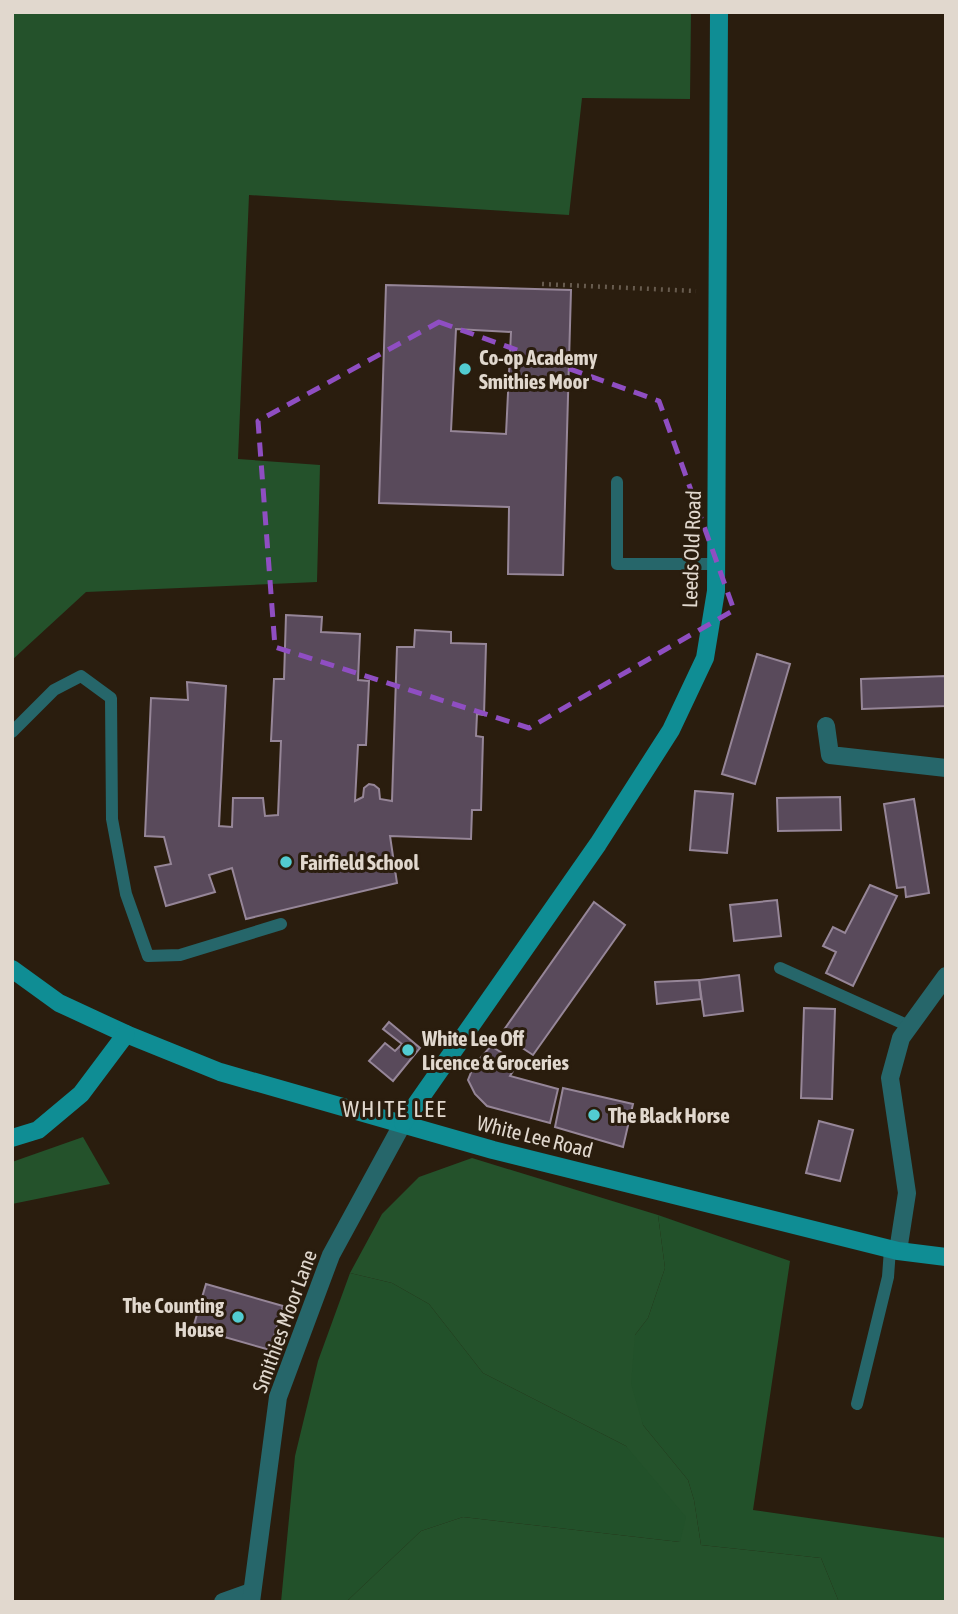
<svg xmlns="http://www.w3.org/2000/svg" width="958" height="1614" font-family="'Asap Condensed',sans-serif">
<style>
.green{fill:#24522b}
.forest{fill:#22512a}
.building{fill:#594a5b;stroke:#968698;stroke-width:2;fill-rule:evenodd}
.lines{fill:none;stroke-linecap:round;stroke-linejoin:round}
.path{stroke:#675b4e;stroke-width:4.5;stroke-dasharray:2 5;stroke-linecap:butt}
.lane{stroke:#26666a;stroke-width:12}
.street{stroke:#26666a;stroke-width:18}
.secondary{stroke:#0f8d94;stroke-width:18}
.marked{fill:none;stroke:#8f4ec2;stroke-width:5;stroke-dasharray:14 9;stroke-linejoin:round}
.poi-dot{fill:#52ccd1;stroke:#2a1d0e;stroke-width:2.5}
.labels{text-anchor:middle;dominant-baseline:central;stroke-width:6;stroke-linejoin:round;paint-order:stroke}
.poi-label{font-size:21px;font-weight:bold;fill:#e1d8ce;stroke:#2a1d0e;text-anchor:start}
.street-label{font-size:21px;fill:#e1d8ce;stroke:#2a1d0e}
.neighbourhood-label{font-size:23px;letter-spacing:2px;fill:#e1d8ce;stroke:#2a1d0e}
</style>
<rect width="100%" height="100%" fill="#2a1d0e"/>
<g class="green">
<path d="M 12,12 L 691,12 L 690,99 L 582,98 L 569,215 L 249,195 L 238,459 L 320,465 L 317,582 L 86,592 L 12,660 Z"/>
<path d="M 83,1137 L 110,1184 L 12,1204 L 12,1162 Z"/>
<path d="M 472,1158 L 658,1215 L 665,1268 L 648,1318 L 635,1335 L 643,1425 L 688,1480 L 694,1500 L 701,1545 L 821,1558 L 839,1602 L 346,1602 L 421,1531 L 463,1517 L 680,1542 L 626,1446 L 483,1373 L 429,1304 L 392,1283 L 350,1273 L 382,1214 L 419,1177 Z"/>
</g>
<g class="forest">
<path d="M 658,1215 L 790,1261 L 753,1510 L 946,1538 L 946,1602 L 839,1602 L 821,1558 L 701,1545 L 694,1500 L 688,1480 L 643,1425 L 631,1384 L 635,1335 L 648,1318 L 665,1268 Z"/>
<path d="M 350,1273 L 392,1283 L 429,1304 L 483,1373 L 626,1446 L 686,1517 L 680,1542 L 463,1517 L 421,1531 L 346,1602 L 281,1602 L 295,1456 L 318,1361 Z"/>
</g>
<g class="building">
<path d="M 386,285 L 571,290 L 563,575 L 508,574 L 509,507 L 379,503 ZM 456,329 L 511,332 L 506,434 L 451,431 Z"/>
<path d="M 286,615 L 322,617 L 321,632 L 360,634 L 358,680 L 369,681 L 366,745 L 358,745 L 355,801 L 363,797 L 364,788 L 369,784 L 374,785 L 379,789 L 380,799 L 392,801 L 397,647 L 414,647 L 415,630 L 451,632 L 451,643 L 486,644 L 484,715 L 477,714 L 476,736 L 483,737 L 481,810 L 472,810 L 471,839 L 390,836 L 397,883 L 246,919 L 232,868 L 209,875 L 215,892 L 166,906 L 155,867 L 171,864 L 164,837 L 145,836 L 151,698 L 188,700 L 187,682 L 226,686 L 219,826 L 232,827 L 233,798 L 263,798 L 265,816 L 278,815 L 281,741 L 271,741 L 274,679 L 284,679 Z"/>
<path d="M 757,654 L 790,664 L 755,784 L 722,774 Z"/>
<path d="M 946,676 L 946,706 L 862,709 L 861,679 Z"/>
<path d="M 695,791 L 733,794 L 727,853 L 690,850 Z"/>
<path d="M 840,797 L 841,830 L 778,831 L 777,798 Z"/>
<path d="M 914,799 L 929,893 L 906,897 L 905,887 L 897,888 L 884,804 Z"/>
<path d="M 870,885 L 897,896 L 853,986 L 826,973 L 836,952 L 823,946 L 833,927 L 845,933 Z"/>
<path d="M 777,900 L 781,936 L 734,941 L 730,905 Z"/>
<path d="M 594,902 L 625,925 L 533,1055 L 501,1034 Z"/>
<path d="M 739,975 L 743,1011 L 704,1016 L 699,980 Z"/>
<path d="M 699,980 L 701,999 L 657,1004 L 655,982 Z"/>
<path d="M 804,1008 L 835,1009 L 832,1099 L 801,1098 Z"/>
<path d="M 389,1022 L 420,1048 L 393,1081 L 369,1061 L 385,1043 L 395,1051 L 402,1044 L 383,1029 Z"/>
<path d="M 491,1046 L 518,1063 L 510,1076 L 558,1089 L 550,1123 L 487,1106 L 475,1094 L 468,1080 L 474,1065 Z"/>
<path d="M 563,1088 L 633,1104 L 623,1147 L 555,1127 Z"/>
<path d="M 819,1121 L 853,1130 L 840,1181 L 806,1173 Z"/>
<path d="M 206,1284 L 283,1306 L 270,1350 L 193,1328 Z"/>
</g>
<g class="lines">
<path class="path" d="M 542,284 L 696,291"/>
<g class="lane">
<path d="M 617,482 L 617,564 L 716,564"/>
<path d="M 12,732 L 54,690 L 81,676 L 111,698 L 112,819 L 126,894 L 148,956 L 180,955 L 281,924"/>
<path d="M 780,968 L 909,1026"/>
<path d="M 857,1404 L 888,1277 L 890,1249"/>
</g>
<g class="street">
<path d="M 826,726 L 830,755 L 946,768"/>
<path d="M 898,1251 L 907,1193 L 890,1078 L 901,1038 L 946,976"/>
<path d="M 223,1602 L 251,1592"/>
<path d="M 251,1602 L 278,1397 L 331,1255 L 403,1123"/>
</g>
<g class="secondary">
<path d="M 12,969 L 59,1003 L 126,1034 L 220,1072 L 493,1150 L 898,1251 L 946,1257"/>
<path d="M 403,1123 L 598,844 L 671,730 L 705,658 L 716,591 L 719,12"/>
<path d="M 12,1138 L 38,1130 L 81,1094 L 126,1034"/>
</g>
</g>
<path class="marked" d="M 439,322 L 659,401 L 734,610 L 529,728 L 275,647 L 258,421 Z"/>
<g class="poi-dot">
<circle cx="465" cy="369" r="7"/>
<circle cx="286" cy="862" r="7"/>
<circle cx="408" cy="1050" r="7"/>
<circle cx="594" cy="1115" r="7"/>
<circle cx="238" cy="1317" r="7"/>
</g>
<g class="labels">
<g class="poi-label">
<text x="479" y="357">Co-op Academy<tspan x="479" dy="24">Smithies Moor</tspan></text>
<text x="300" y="862">Fairfield School</text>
<text x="422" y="1038">White Lee Off<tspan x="422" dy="24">Licence &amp; Groceries</tspan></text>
<text x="608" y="1115">The Black Horse</text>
<text x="224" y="1305" text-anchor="end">The Counting<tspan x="224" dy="24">House</tspan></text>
</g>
<g class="street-label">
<text transform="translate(691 549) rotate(-88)">Leeds Old Road</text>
<text transform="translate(535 1136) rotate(14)">White Lee Road</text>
<text transform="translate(284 1321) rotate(-70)">Smithies Moor Lane</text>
</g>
<g class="neighbourhood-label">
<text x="395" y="1109">WHITE LEE</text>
</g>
</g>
<rect width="958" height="1614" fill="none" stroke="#e1d8ce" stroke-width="28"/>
</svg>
